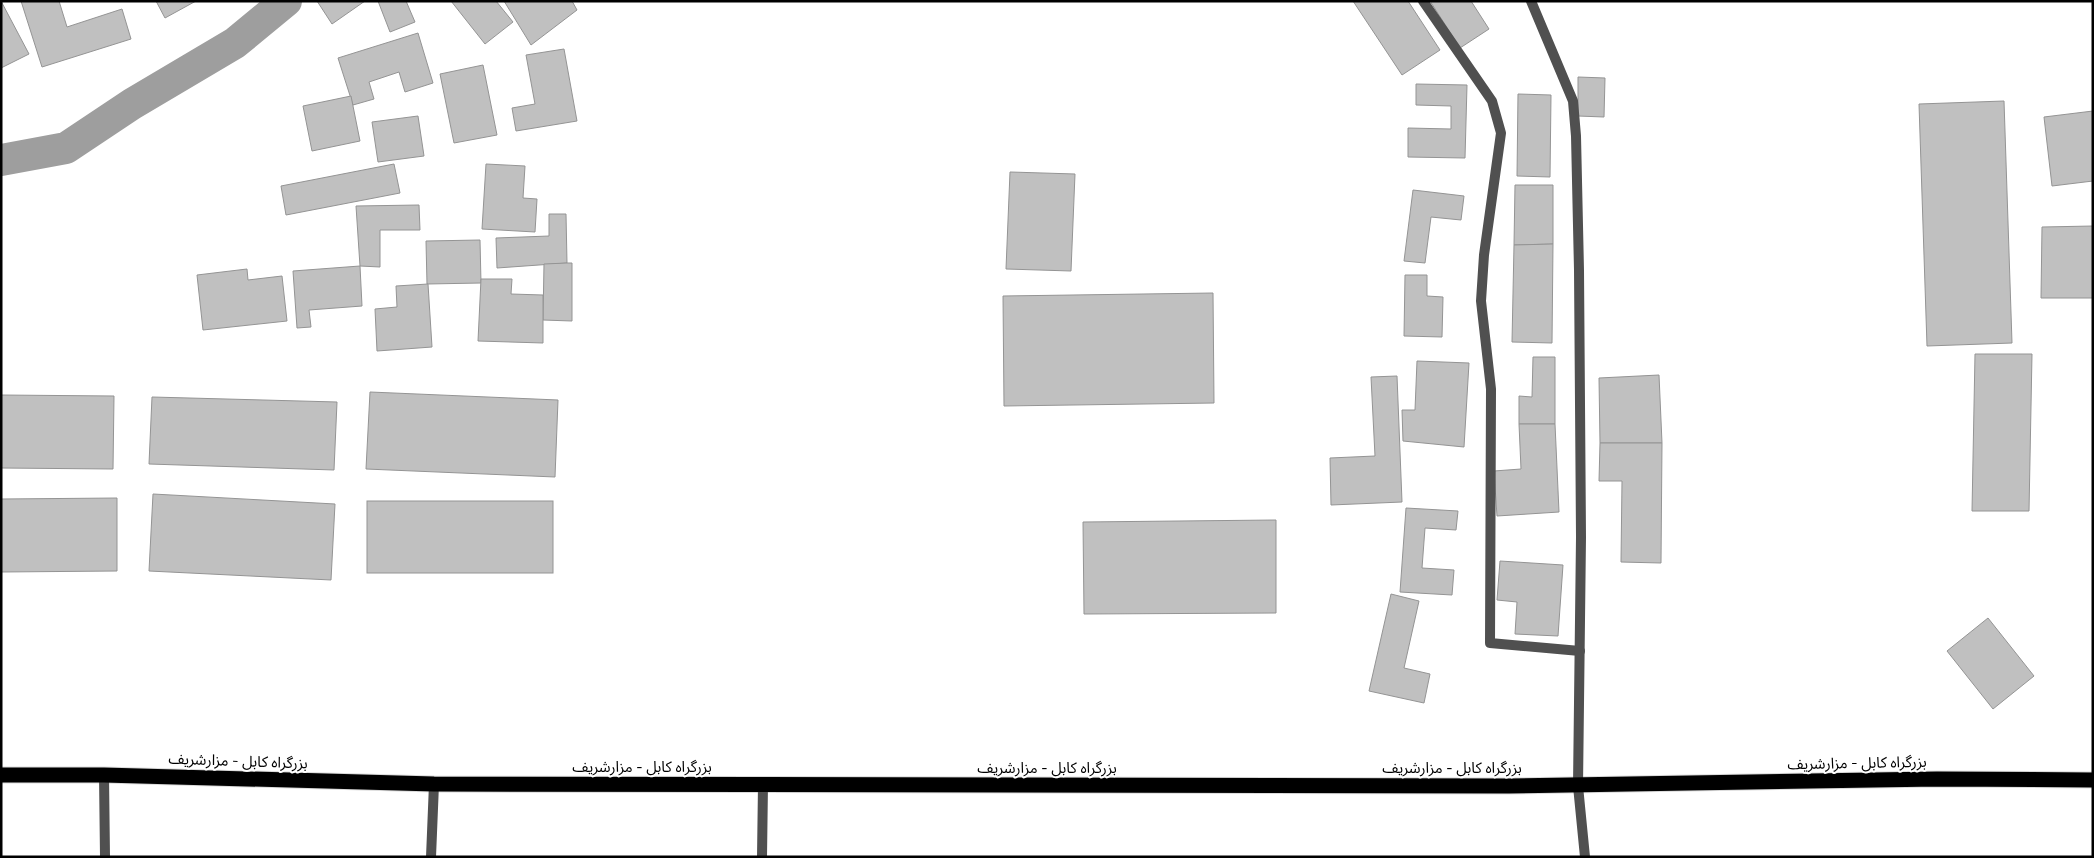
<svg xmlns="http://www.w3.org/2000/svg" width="2094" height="858" font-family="Figtree,'Noto Sans Arabic',sans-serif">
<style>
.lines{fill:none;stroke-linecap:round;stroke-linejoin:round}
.canal{stroke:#9e9e9e;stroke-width:32}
.building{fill:#c0c0c0;stroke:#949494}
.highway-casing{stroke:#dbdbdb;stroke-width:17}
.street{stroke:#505050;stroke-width:10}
.highway{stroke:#000;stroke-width:15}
.labels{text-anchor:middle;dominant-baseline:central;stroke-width:4;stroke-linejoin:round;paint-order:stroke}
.street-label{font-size:15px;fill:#000;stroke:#fff}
</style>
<rect width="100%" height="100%" fill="#fff"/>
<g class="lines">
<path class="canal" d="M 1,160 L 66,148 L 132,104 L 235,43 L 286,1"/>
</g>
<g class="building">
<path d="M 1,1 L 29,54 L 1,68 Z"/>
<path d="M 21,1 L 59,1 L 67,27 L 122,9 L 131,39 L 42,67 Z"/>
<path d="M 156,1 L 196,1 L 165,18 Z"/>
<path d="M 317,1 L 365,1 L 332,24 Z"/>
<path d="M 378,1 L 406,1 L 415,22 L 390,32 Z"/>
<path d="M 451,1 L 496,1 L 513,22 L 485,44 Z"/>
<path d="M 504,1 L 572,1 L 577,10 L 531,45 Z"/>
<path d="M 1353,1 L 1408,1 L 1440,50 L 1402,75 Z"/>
<path d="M 1430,1 L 1471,1 L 1489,29 L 1460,48 Z"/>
<path d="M 418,33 L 433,83 L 405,92 L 399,72 L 369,82 L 374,99 L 353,105 L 338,58 Z"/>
<path d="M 564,49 L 577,121 L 516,131 L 512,108 L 535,104 L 526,55 Z"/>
<path d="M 483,65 L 497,135 L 454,143 L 440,74 Z"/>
<path d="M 1578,77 L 1605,78 L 1604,117 L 1578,116 Z"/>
<path d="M 1416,84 L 1467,85 L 1465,158 L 1408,157 L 1408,128 L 1451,129 L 1451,106 L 1416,105 Z"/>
<path d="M 1518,94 L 1551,95 L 1550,177 L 1517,176 Z"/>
<path d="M 351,96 L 360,141 L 312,151 L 303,106 Z"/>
<path d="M 2004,101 L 2012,343 L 1927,346 L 1919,104 Z"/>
<path d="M 2093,111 L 2093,181 L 2052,186 L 2044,117 Z"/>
<path d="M 418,116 L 424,156 L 378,162 L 372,122 Z"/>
<path d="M 394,164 L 400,193 L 286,215 L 281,186 Z"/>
<path d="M 486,164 L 525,166 L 523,198 L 537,199 L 535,232 L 482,229 Z"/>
<path d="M 1010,172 L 1075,174 L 1071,271 L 1006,269 Z"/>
<path d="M 1515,185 L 1553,185 L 1553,244 L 1514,245 Z"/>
<path d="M 1413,190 L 1464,196 L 1461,220 L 1431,217 L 1425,263 L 1404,261 Z"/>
<path d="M 419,205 L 420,230 L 380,230 L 380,267 L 360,266 L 356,206 Z"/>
<path d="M 549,214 L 566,214 L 567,263 L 497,268 L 496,238 L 549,236 Z"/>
<path d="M 2093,226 L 2093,298 L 2041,298 L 2042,227 Z"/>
<path d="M 480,240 L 481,283 L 427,284 L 426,241 Z"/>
<path d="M 1553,244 L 1552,343 L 1512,342 L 1514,245 Z"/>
<path d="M 567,263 L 572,263 L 572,321 L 543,320 L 544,264 Z"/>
<path d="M 360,266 L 362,306 L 309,310 L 311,327 L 297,328 L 293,271 Z"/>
<path d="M 247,269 L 248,280 L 282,276 L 287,321 L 203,330 L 197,275 Z"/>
<path d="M 1405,275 L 1427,275 L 1427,296 L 1443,297 L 1442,337 L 1404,336 Z"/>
<path d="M 481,279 L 512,279 L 511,294 L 543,295 L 543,343 L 478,341 Z"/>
<path d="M 428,284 L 432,347 L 377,351 L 375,309 L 397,307 L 396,286 Z"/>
<path d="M 1213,293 L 1214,403 L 1004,406 L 1003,296 Z"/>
<path d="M 1975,354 L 2032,354 L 2029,511 L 1972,511 Z"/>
<path d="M 1533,357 L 1555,357 L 1555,424 L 1519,424 L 1519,396 L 1532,397 Z"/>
<path d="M 1417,361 L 1469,363 L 1464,447 L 1403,441 L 1402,410 L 1415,410 Z"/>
<path d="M 1659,375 L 1662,443 L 1600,443 L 1599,378 Z"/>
<path d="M 1397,376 L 1402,502 L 1331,505 L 1330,458 L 1375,456 L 1371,377 Z"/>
<path d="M 370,392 L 558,400 L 555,477 L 366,469 Z"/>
<path d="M 1,395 L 114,396 L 113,469 L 1,468 Z"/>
<path d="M 152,397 L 337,402 L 334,470 L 149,464 Z"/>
<path d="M 1519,424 L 1555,424 L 1559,512 L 1497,516 L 1494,471 L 1521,469 Z"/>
<path d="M 1600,443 L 1662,443 L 1661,563 L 1621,562 L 1622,481 L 1599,481 Z"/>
<path d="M 153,494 L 335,504 L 331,580 L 149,571 Z"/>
<path d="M 117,498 L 117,571 L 1,572 L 1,499 Z"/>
<rect x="367" y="501" width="186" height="72"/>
<path d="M 1406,508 L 1458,511 L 1456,530 L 1425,528 L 1422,568 L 1454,570 L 1452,595 L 1400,592 Z"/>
<path d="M 1276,520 L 1276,613 L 1084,614 L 1083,522 Z"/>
<path d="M 1500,561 L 1563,565 L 1558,636 L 1515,634 L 1517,602 L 1497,600 Z"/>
<path d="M 1391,594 L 1419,601 L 1404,668 L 1430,674 L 1424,703 L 1369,691 Z"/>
<path d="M 1988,618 L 2034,676 L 1993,709 L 1947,651 Z"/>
</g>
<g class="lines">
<defs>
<path id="highway" d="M 1,775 L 104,775 L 434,784 L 1509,786 L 1937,779 L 2093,780"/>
</defs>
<use href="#highway" class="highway-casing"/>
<g class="street">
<path d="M 1423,1 L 1492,101 L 1501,133 L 1484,255 L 1481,301 L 1491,389 L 1490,643 L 1580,651"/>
<path d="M 1531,1 L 1573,101 L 1576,136 L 1579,270 L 1581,537 L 1578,786 L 1585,857"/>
<path d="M 104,775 L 105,857"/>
<path d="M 431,857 L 434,784"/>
<path d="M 762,857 L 763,784"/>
</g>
<use href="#highway" class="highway"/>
</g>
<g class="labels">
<g class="street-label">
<text transform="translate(238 761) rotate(2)">بزرگراه کابل - مزارشریف</text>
<text transform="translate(1857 763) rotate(-1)">بزرگراه کابل - مزارشریف</text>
<text x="642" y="767">بزرگراه کابل - مزارشریف</text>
<text x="1047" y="768">بزرگراه کابل - مزارشریف</text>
<text x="1452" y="768">بزرگراه کابل - مزارشریف</text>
</g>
</g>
<rect width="2094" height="858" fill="none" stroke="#000000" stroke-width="5"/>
</svg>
